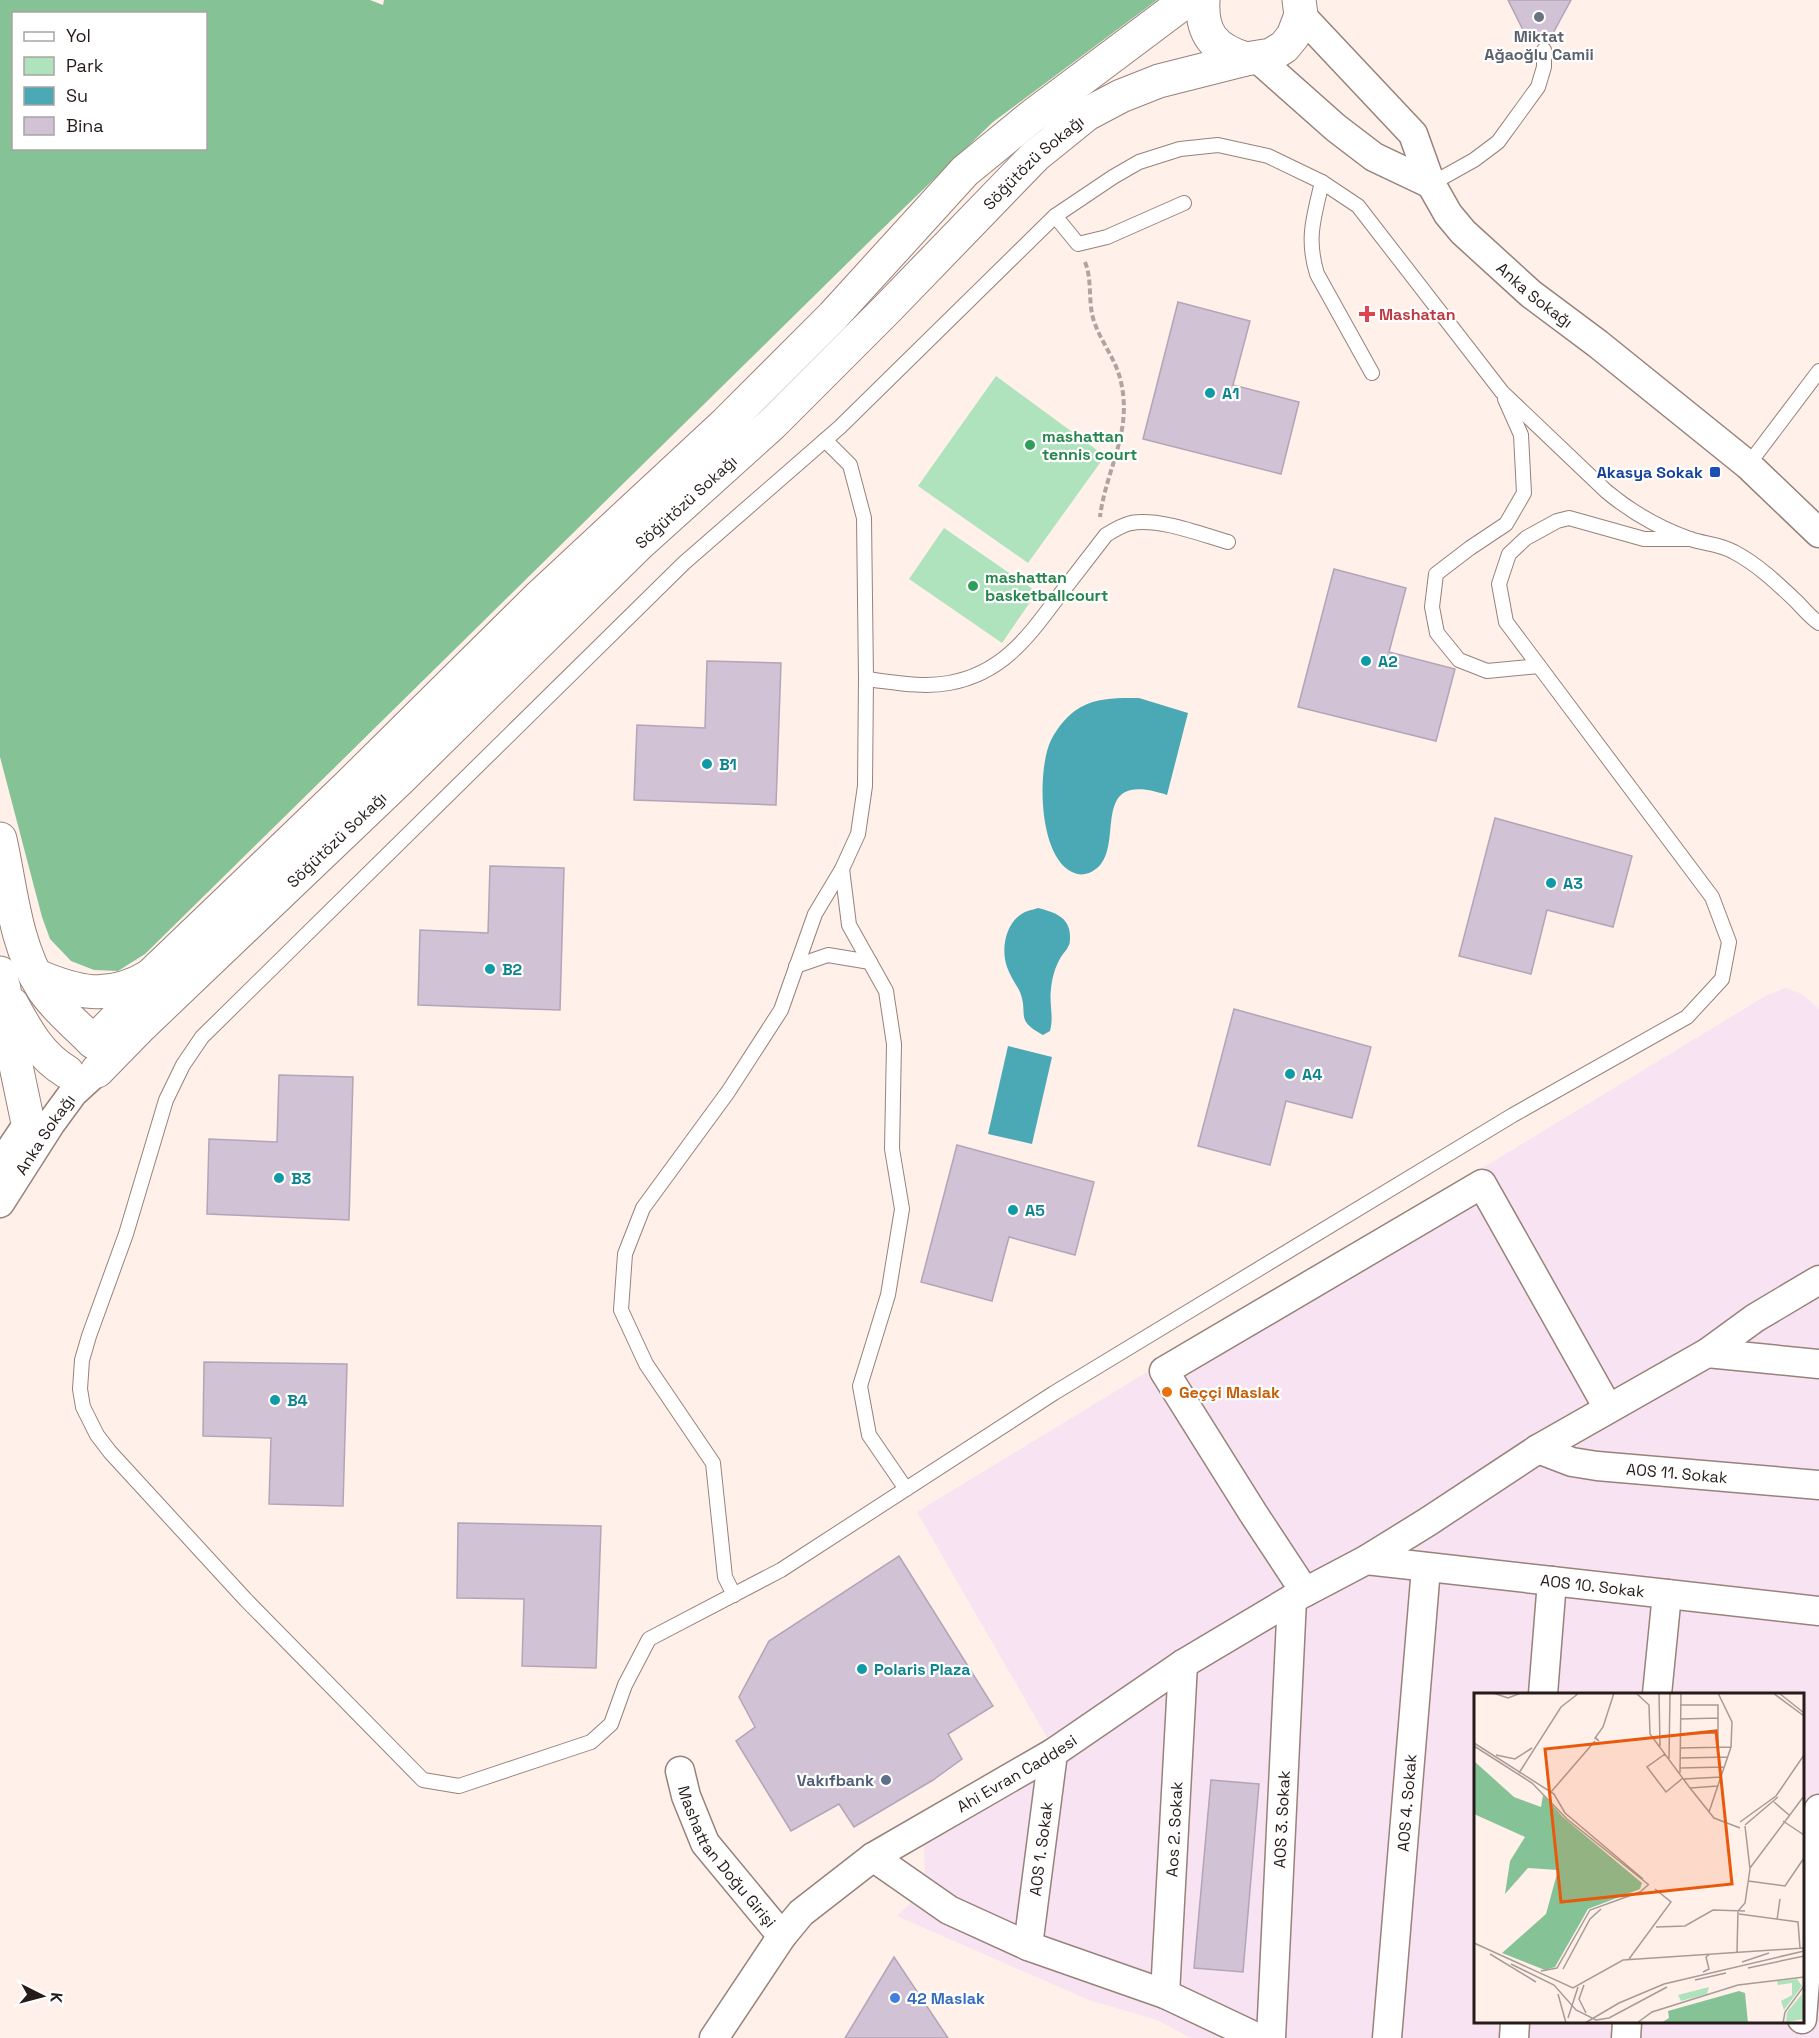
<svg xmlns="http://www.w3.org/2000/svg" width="1819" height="2038" font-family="'Space Grotesk',sans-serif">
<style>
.industrial{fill:#f7e3f2;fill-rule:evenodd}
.green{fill:#afe3bd}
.forest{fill:#85c397;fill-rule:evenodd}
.water{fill:#4aa9b5}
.building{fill:#d1c2d5;stroke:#b3a5b7;stroke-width:1.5}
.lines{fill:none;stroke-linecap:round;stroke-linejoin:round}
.service-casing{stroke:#988279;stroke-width:16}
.minor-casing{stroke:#988279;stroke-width:31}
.tertiary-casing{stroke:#988279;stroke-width:35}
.primary-casing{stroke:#988279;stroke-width:35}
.path{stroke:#b1a4a0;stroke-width:4;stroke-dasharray:6 3;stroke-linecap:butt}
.service{stroke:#fff;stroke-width:14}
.minor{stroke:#fff;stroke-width:28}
.tertiary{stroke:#fff;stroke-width:33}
.primary{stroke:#fff;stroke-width:33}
.worship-dot{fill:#6b7280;stroke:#fff;stroke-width:2}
.health-dot{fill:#e0444e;stroke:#fff;stroke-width:2}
.culture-dot{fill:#0f9aa8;stroke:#fff;stroke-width:2}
.leisure-dot{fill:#2e9e5b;stroke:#fff;stroke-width:2}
.transit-dot{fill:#1a4fb4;stroke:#fff;stroke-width:2}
.food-dot{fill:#e8710a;stroke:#fff;stroke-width:2}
.service-dot{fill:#5c6f8a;stroke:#fff;stroke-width:2}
.shop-dot{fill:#3f7fe0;stroke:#fff;stroke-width:2}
.labels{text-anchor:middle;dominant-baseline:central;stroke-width:4.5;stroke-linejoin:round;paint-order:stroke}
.worship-label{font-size:16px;font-weight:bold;fill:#5b616d;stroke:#fff}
.street-label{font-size:16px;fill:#251c19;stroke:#fff}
.health-label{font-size:16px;font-weight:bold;fill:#be3a42;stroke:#fff;text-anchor:start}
.culture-label{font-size:16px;font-weight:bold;fill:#0d838f;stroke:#fff;text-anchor:start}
.leisure-label{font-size:16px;font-weight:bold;fill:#27864d;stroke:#fff;text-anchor:start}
.transit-label{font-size:16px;font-weight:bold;fill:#164399;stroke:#fff;text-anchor:end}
.food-label{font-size:16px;font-weight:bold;fill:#c56008;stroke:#fff;text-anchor:start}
.service-label{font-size:16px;font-weight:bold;fill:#4e5e75;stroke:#fff;text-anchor:end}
.shop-label{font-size:16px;font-weight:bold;fill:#366cbe;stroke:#fff;text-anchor:start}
.inset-road{fill:none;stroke:#a89b96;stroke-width:1.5}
.view{fill:#e8590c;fill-opacity:0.15;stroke:#e8590c;stroke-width:3}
.inset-edge{fill:none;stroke:#251c19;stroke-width:3}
</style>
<rect width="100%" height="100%" fill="#fff0ea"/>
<path class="industrial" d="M 1786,988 L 1802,994 L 1819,1009 L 1819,2038 L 1191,2038 L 1157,2020 L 1089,2000 L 897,1916 L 925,1888 L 924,1844 L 1063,1765 L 917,1512 L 1767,995 ZM 1476,1694 L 1802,1694 L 1802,2022 L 1476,2022 Z"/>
<g class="green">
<path d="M 996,376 L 1105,456 L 1028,563 L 918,486 Z"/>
<path d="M 944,528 L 1037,592 L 1002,643 L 909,579 Z"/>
</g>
<path class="forest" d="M 0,0 L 370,0 L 383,5 L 384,0 L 1157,0 L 993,122 L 875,236 L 145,954 L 118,971 L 94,970 L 71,961 L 50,939 L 42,917 L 0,757 ZM 14,14 L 206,14 L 206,148 L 14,148 Z"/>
<g class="water">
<path d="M 1139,698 L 1188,713 L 1167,795 C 1080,766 1133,856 1089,873 C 1083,875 1078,875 1072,872 C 1038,856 1037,769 1051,740 C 1057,728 1069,713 1081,707 C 1099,697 1120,698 1139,698 Z"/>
<path d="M 1038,908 C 1054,912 1070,917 1070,936 C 1070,939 1070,943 1069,945 C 1067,950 1063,953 1061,957 C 1055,967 1052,978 1051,989 C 1049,1003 1054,1017 1050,1031 L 1043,1035 C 1014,1019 1029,1016 1020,992 C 1016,984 1010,976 1007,967 C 1001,950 1005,926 1020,915 C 1025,911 1032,910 1038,908 Z"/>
<path d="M 1008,1046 L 1052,1057 L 1032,1144 L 988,1134 Z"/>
</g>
<g class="building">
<path d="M 1508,0 L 1571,0 L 1552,35 L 1526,36 Z"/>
<path d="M 1178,302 L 1250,321 L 1233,385 L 1299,402 L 1281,474 L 1143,439 Z"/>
<path d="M 1334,569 L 1406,588 L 1389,652 L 1455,669 L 1436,741 L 1298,707 Z"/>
<path d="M 707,661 L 781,663 L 776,805 L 634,800 L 637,725 L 705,728 Z"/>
<path d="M 1495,818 L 1632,856 L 1613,927 L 1547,910 L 1531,974 L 1459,956 Z"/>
<path d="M 490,866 L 564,868 L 560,1010 L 418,1005 L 420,930 L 488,933 Z"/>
<path d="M 1234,1009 L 1371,1047 L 1352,1118 L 1286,1101 L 1270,1165 L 1198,1146 Z"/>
<path d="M 279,1075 L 353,1077 L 349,1220 L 207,1214 L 209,1139 L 277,1142 Z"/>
<path d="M 957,1145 L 1094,1182 L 1075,1255 L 1009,1237 L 992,1301 L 921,1282 Z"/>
<path d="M 204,1362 L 347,1364 L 343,1506 L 269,1504 L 271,1438 L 203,1436 Z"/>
<path d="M 458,1523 L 601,1526 L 596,1668 L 522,1666 L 524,1599 L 457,1598 Z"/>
<path d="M 899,1556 L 993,1706 L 948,1734 L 962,1759 L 933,1780 L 854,1827 L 839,1804 L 791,1831 L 736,1741 L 755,1727 L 739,1697 L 769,1641 Z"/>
<path d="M 1211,1780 L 1259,1784 L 1243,1972 L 1194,1968 Z"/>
<path d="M 894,1957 L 948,2038 L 845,2038 Z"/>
</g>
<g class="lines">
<defs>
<g id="service">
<path d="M 1322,182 C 1314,217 1306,238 1317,274 L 1372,373"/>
<path d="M 1431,184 L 1474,160 L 1498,142 L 1538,87 L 1544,67 L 1544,50"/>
<path d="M 1055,216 L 1078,244 L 1107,237 L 1184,203"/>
<path d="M 1505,399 L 1521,435 L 1524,493 L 1506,524 L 1470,548 L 1436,574 L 1432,607 L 1437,633 L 1459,660 L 1487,671 L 1539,666"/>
<path d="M 1748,465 L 1819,371"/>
<path d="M 1691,539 L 1644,539 L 1569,518 L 1557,521 L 1526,538 L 1509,554 L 1499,584 L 1506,622 L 1712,897 L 1729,942 L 1722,979 L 1687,1017 L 1513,1115 L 1054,1393 L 781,1570 L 649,1639 L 625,1685 L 611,1724 L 591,1742 L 459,1786 L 423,1780 L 246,1600 L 110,1452 L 97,1435 L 83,1407 L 80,1389 L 82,1360 L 89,1336 L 126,1234 L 166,1100 L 183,1065 L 202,1037 L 684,563 L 840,427 L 1055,216 L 1113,177 L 1139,162 L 1180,149 L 1218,145 L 1268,156 L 1322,182 L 1358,206 L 1502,392 L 1606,491 C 1631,512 1659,528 1690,539 C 1705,544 1720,544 1734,552 C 1757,564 1777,583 1796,601 C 1804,609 1810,617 1819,623"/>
<path d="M 866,679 C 893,682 922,688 949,683 C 1000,674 1026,640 1055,601 C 1072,579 1089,557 1106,535 C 1114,530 1122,525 1131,523 C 1160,518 1200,534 1228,542"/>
<path d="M 842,869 L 849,925 L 886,991 L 894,1044 L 892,1149 L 902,1209 L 888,1295 L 860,1386 L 869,1435 L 906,1489"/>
<path d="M 796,966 L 828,955 L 870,962"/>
<path d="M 734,1595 L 725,1577 L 713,1463 L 646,1364 L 621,1310 L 625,1254 L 643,1208 L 728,1092 L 781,1010 L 815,914 L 842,869 L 858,834 L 865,786 L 866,679 L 864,518 L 850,465 L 825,440"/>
</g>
<g id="minor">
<path id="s1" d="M 1301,15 L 1413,134 L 1431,184 L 1448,214 L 1463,232 L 1531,294 L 1598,344 L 1748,465 L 1819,533"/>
<path d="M 1257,58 L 1336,128 L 1374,157 L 1431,184"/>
<path d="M 0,1165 L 31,1119"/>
<path id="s2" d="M 0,1203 L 51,1123 L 73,1093 L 97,1071"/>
<path d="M 1707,1353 L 1819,1364"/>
<path id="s3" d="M 1538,1449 L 1572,1462 L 1597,1466 L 1819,1485"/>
<path id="s4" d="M 1366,1560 L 1819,1611"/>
<path d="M 1305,1592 L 1253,1513 L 1164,1371 L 1482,1184 L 1608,1408"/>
<path d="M 1543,1694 L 1552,1581"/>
<path d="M 1657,1694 L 1667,1594"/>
<path id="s5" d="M 680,1771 L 686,1796 L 705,1843 L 782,1936"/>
<path d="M 873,1857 L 949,1910 L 1028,1946 L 1165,1994 L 1258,2038"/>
<path id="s6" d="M 1028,1946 L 1053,1753"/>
<path id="s7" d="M 1165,1994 L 1183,1664"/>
<path d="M 1802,2019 L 1819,1809"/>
<path id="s8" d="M 714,2038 L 782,1936 L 801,1913 L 873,1857 L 1053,1753 L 1183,1664 L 1292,1599 L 1366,1560 L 1429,1521 L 1538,1449 L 1707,1353 L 1755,1318 L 1819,1280"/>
<path id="s9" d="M 1271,2038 L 1292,1599"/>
<path id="s10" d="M 1387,2038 L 1426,1568"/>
<path d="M 1514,2038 L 1515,2022"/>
<path d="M 1626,2038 L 1627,2022"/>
</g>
<g id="tertiary">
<path d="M 1203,0 C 1201,34 1214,49 1246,59"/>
<path d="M 98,1037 C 118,1018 135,1000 150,976 L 346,788 L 540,596 L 726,423 L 833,316 L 965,171 L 1031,117 L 1187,0"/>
<path id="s11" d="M 97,1071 L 141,1026 L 401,778 L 639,544 L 772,424 L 887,309 L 1035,156 L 1087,114 L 1121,96 L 1159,81 L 1246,59 L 1271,55 L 1284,47 L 1293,36 L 1301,15 L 1299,0"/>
</g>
<g id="primary">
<path d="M 0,839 C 11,889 15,945 43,989 C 56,1009 77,1025 93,1042"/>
<path d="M 0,973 L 4,989 L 8,1028 L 28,1123"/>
<path d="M 35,975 C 77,993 108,1001 150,976"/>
<path d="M 12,1004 C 26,1030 40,1056 67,1072"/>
</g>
</defs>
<use href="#service" class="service-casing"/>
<use href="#minor" class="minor-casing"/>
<use href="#tertiary" class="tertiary-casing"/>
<use href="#primary" class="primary-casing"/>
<path class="path" d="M 1085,262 C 1093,281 1087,304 1095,324 C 1102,343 1115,359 1120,378 C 1134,431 1106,468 1100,517"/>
<use href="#service" class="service"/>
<use href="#minor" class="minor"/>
<use href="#tertiary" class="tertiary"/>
<use href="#primary" class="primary"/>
</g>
<circle class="worship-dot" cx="1539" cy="17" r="6"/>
<path class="health-dot" d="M1364 305h6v6h6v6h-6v6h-6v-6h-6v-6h6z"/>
<g class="culture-dot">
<circle cx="1210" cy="393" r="6"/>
<circle cx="1366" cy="661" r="6"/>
<circle cx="707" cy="764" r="6"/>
<circle cx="1551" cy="883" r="6"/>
<circle cx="490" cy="969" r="6"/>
<circle cx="1290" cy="1074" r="6"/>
<circle cx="279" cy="1178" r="6"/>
<circle cx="1013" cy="1210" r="6"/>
<circle cx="275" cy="1400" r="6"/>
<circle cx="862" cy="1669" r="6"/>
</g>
<g class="leisure-dot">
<circle cx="1030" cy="445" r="6"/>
<circle cx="973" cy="586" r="6"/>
</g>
<rect class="transit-dot" x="1709" y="466" width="12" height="12" rx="3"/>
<circle class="food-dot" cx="1167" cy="1392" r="6"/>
<circle class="service-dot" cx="886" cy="1780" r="6"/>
<circle class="shop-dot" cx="895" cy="1998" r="6"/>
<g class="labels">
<g class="worship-label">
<text x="1539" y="36">Miktat<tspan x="1539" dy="18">Ağaoğlu Camii</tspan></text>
</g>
<g class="street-label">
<text stroke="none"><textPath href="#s11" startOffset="1305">Söğütözü Sokağı</textPath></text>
<text stroke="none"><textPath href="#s1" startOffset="370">Anka Sokağı</textPath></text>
<text stroke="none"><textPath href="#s11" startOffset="819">Söğütözü Sokağı</textPath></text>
<text stroke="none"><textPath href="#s11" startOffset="333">Söğütözü Sokağı</textPath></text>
<text stroke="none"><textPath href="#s2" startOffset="82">Anka Sokağı</textPath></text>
<text stroke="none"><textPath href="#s3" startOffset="142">AOS 11. Sokak</textPath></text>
<text stroke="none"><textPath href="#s4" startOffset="228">AOS 10. Sokak</textPath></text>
<text stroke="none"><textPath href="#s8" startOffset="410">Ahi Evran Caddesi</textPath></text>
<text stroke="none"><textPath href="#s10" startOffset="236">AOS 4. Sokak</textPath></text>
<text stroke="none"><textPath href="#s9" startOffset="219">AOS 3. Sokak</textPath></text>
<text stroke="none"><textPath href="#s7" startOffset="165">Aos 2. Sokak</textPath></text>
<text stroke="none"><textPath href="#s6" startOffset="98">AOS 1. Sokak</textPath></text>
<text stroke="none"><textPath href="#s5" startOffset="99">Mashattan Doğu Girişi</textPath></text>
</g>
<g class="health-label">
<text x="1379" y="314">Mashatan</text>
</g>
<g class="culture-label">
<text x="1222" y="393">A1</text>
<text x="1378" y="661">A2</text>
<text x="719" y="764">B1</text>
<text x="1563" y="883">A3</text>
<text x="502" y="969">B2</text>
<text x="1302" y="1074">A4</text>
<text x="291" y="1178">B3</text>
<text x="1025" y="1210">A5</text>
<text x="287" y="1400">B4</text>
<text x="874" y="1669">Polaris Plaza</text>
</g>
<g class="leisure-label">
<text x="1042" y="436">mashattan<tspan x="1042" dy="18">tennis court</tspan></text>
<text x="985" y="577">mashattan<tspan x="985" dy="18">basketballcourt</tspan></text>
</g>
<g class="transit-label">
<text x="1703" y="472">Akasya Sokak</text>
</g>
<g class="food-label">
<text x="1179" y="1392">Geççi Maslak</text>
</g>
<g class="service-label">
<text x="874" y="1780">Vakıfbank</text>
</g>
<g class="shop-label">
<text x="907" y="1998">42 Maslak</text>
</g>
</g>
<g transform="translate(1474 1693)">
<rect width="330" height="330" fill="#fff0ea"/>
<path d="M 323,286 L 328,293 L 310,317 L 307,308 L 318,302 L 318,290 L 304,292 L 303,288 ZM 235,294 L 233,301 L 207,308 L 204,302 ZM 328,301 L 330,326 L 312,329 L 313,319 Z" fill="#afe3bd"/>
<path d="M 0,68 L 40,104 L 67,114 L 69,102 L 89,124 L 168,190 L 166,196 L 114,216 L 81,274 L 71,277 L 28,260 L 72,221 L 84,177 L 54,175 L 31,201 L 36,168 L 51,144 L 0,121 ZM 265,298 L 271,300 L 274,330 L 187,330 L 195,325 L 194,318 Z" fill="#85c397"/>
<path class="inset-road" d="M 19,0 L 34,5 L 47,0M 162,0 L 175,12 L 176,41 L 216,95 L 240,125 L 266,135M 185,0 L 186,53M 299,0 L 330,23M 305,0 L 330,20M 206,12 L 244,12 L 244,54M 206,26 L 244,25M 206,41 L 244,40M 121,44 L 125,48 L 121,45 L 129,34 L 140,0M 0,50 L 80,101 L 91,120 L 169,186M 0,53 L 58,90 L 93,126 L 175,192M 206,55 L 257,54M 191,61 L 173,74 L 192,99 L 209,85M 22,62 L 41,66 L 58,55M 206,65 L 254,64M 195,67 L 196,0M 206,75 L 250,74M 45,80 L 87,14 L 105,0M 206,80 L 207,0M 210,86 L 247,84M 216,95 L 244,93M 77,99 L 121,48M 300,109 L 315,122M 235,119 L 257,54 L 258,29 L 244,0M 309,128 L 330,142M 266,129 L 302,103 L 330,62M 271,132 L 304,104M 276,175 L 330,103M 274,188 L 311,193 L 330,165M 265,221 L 324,229 L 326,255M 303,227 L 306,206M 182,234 L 211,233 L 239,217 L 271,218M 0,250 L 99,295 L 149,267 L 330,255M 263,259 L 264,218 L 271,210 L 276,176 L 271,133M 16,261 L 62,289M 155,266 L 197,209 L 181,196M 268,269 L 295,260M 37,271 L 80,292 L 102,317 L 122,327 L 135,325 L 193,294M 274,275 L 330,263M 89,276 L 116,226 L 127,216M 67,278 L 83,275 L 116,217 L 166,199 L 174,192M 229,279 L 235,276 L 232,264 L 236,261M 221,287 L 252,280M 110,292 L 105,306 L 112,320M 84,301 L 92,330M 94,325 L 104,294M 111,330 L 145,310 L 190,291 L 330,258M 163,330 L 178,319 L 264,292 L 330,284M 309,330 L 311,319 L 330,293"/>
<path class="view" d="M 242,38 L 258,191 L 87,209 L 71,56 Z"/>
<rect width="330" height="330" class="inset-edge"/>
</g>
<rect x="12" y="12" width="195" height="138" fill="#ffffff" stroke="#a8a4a3" stroke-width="1.5"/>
<rect x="24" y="32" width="30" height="9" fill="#ffffff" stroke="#a8a4a3" stroke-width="1.5"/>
<text x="66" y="42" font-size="18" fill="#251c19">Yol</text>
<rect x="24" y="57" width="30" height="18" fill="#afe3bd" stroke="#a8a4a3" stroke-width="1.5"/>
<text x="66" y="72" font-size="18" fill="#251c19">Park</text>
<rect x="24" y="87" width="30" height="18" fill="#4aa9b5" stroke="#a8a4a3" stroke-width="1.5"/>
<text x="66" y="102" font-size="18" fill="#251c19">Su</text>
<rect x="24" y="117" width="30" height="18" fill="#d1c2d5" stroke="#a8a4a3" stroke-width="1.5"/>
<text x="66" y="132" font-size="18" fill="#251c19">Bina</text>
<g transform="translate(42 1996) rotate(96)" stroke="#ffffff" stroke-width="4.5" paint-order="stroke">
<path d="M0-4.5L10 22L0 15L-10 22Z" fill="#251c19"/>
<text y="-9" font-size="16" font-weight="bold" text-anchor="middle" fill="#251c19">K</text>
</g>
</svg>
